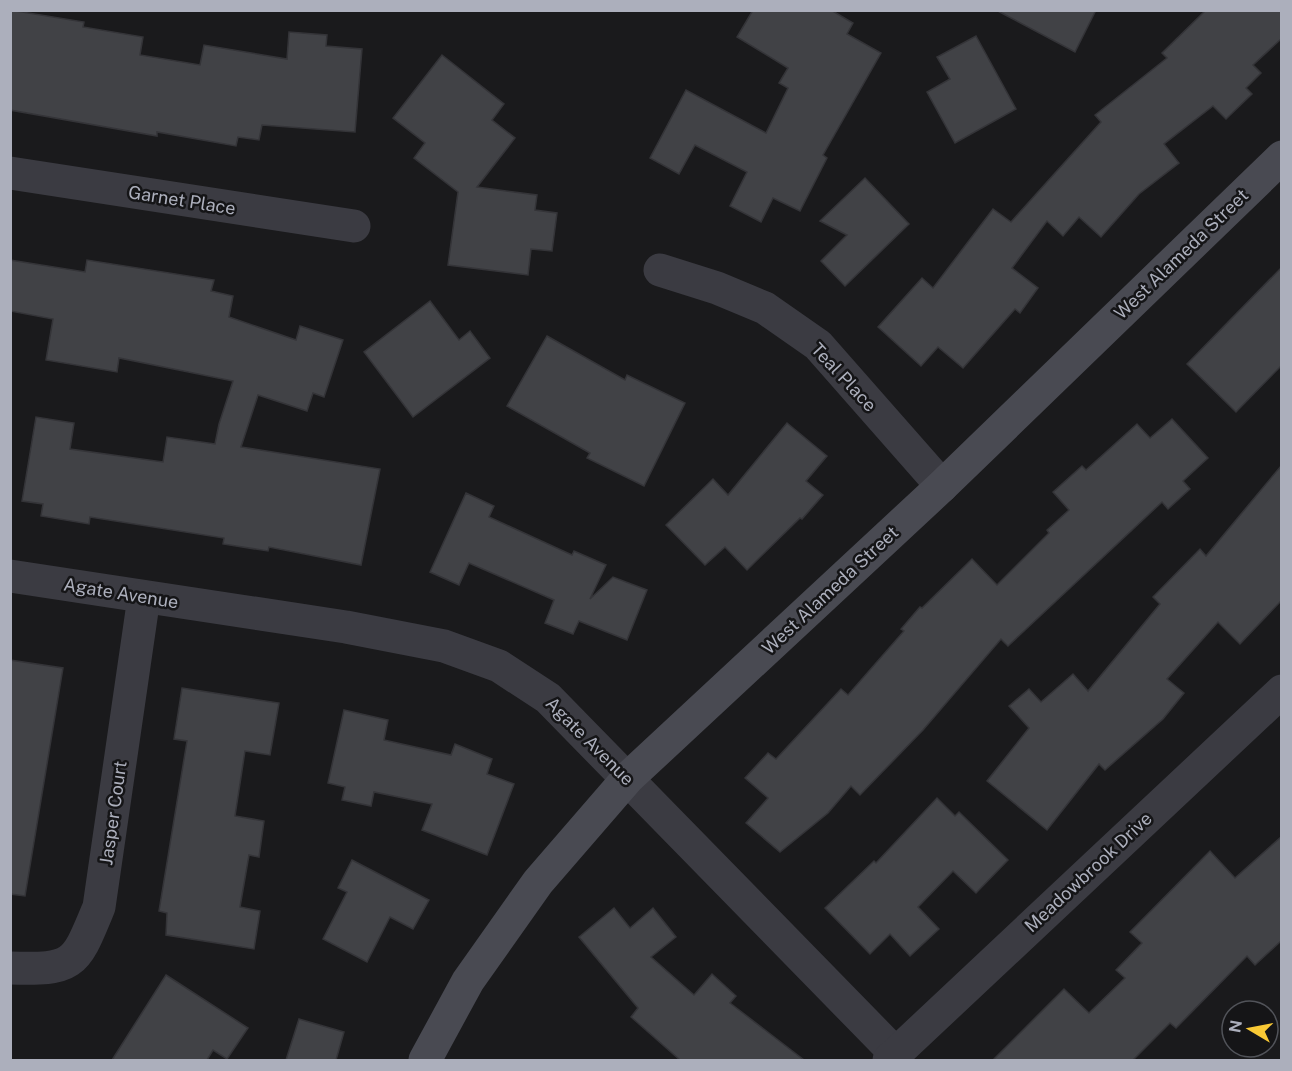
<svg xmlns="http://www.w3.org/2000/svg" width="1292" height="1071" font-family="'Public Sans',sans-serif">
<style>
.building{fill:#414246;stroke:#343438;stroke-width:1.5}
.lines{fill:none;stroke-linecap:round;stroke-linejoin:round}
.street{stroke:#3b3b42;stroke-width:33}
.secondary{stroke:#494a52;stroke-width:33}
.labels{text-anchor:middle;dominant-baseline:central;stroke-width:5;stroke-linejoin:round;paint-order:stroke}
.street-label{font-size:18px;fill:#acafbc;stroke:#151517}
</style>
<rect width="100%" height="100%" fill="#1a1a1c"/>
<g class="building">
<path d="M 10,10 L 84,22 L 83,27 L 143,37 L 140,55 L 200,65 L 204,45 L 287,59 L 289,32 L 327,35 L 326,46 L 362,49 L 355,132 L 262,125 L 259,140 L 238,137 L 236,146 L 157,132 L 157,136 L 10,110 Z"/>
<path d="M 753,10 L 831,10 L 853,23 L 847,34 L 881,53 L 823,155 L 827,158 L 800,211 L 773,198 L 761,222 L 730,206 L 747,172 L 695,145 L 679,174 L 650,158 L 686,90 L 766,133 L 788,88 L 779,83 L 788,68 L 737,37 Z"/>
<path d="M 996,10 L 1096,10 L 1075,52 Z"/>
<path d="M 1206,10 L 1281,10 L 1281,39 L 1253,65 L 1261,73 L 1246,88 L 1252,94 L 1226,119 L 1213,106 L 1164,144 L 1179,163 L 1139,194 L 1101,237 L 1079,217 L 1063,236 L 1047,221 L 1012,268 L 1038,288 L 1020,313 L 1015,309 L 963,368 L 938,347 L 921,366 L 878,327 L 922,278 L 933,288 L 993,209 L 1011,222 L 1101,122 L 1095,115 L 1167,58 L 1162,53 Z"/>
<path d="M 976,36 L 1016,109 L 955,143 L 927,92 L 950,79 L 937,57 Z"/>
<path d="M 442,55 L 504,104 L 492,120 L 515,138 L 477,187 L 537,195 L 535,210 L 557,213 L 552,251 L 531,249 L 528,275 L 448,265 L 458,192 L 414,158 L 425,143 L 393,118 Z"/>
<path d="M 865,178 L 909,224 L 845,286 L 821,261 L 847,235 L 820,221 Z"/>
<path d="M 10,260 L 85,272 L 87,260 L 214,280 L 211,291 L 233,296 L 229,317 L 296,340 L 300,326 L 343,340 L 324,397 L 313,393 L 307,411 L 258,395 L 241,447 L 380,469 L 361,565 L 269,547 L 268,551 L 223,544 L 224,538 L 90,517 L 89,524 L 41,516 L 43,504 L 22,501 L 36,417 L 74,423 L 70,449 L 163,462 L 167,437 L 215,444 L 219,424 L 233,381 L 119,358 L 117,372 L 46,360 L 53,319 L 10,311 Z"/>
<path d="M 1281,268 L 1281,366 L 1236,412 L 1187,364 Z"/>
<path d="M 430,301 L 459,340 L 470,331 L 490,358 L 413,417 L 364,352 Z"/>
<path d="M 547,336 L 625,380 L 627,375 L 685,403 L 644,486 L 587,458 L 590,453 L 507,406 Z"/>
<path d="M 1172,419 L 1208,458 L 1183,481 L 1190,489 L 1168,509 L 1162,502 L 1008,646 L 1001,639 L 923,730 L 860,795 L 851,786 L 828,813 L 780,852 L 746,823 L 768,798 L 745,778 L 768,753 L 776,759 L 841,689 L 848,695 L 904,631 L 901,629 L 920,607 L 922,608 L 972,559 L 997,585 L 1049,533 L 1047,530 L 1069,510 L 1053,492 L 1082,466 L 1086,470 L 1137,424 L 1150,438 Z"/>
<path d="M 787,423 L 827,456 L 806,481 L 823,495 L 802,519 L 800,518 L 747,570 L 725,547 L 705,565 L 666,525 L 713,479 L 728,495 Z"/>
<path d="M 1281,466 L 1281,601 L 1240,644 L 1218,622 L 1167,679 L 1184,693 L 1163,719 L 1105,770 L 1099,764 L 1047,830 L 987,781 L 1029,728 L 1009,706 L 1029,689 L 1041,702 L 1073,674 L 1088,691 L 1160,604 L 1153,597 L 1200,549 L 1206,556 Z"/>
<path d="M 466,493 L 494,506 L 489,517 L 572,555 L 574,551 L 606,565 L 590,599 L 613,577 L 647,590 L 627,640 L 579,621 L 573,634 L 545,623 L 554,600 L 469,563 L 459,585 L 430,572 Z"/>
<path d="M 10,660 L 63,668 L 25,896 L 10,894 Z"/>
<path d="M 182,688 L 279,703 L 270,755 L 245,751 L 235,816 L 264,821 L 259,857 L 249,855 L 240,907 L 260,911 L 254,949 L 166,935 L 167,913 L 159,911 L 187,741 L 174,739 Z"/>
<path d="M 344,710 L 388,720 L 384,740 L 451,755 L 455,744 L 492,759 L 487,774 L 514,784 L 487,855 L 422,830 L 432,804 L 374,792 L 371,806 L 342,800 L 345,787 L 328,783 Z"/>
<path d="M 937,798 L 955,816 L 959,812 L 1008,860 L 976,893 L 953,871 L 918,907 L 939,929 L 910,956 L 890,934 L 870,954 L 825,908 L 874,861 L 876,863 Z"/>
<path d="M 1281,837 L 1281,941 L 1255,965 L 1247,956 L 1176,1028 L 1170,1023 L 1133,1060 L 993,1060 L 1064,989 L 1089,1013 L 1125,978 L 1116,970 L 1142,943 L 1130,932 L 1210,851 L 1235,878 Z"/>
<path d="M 352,860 L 429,900 L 413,929 L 390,917 L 367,962 L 323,939 L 347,892 L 338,888 Z"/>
<path d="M 614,908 L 630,928 L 653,908 L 676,937 L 651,957 L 694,995 L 712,974 L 736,996 L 730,1003 L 804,1060 L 680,1060 L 631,1017 L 638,1008 L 579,937 Z"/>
<path d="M 166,975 L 248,1028 L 227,1059 L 213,1050 L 207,1060 L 112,1060 Z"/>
<path d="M 299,1019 L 344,1032 L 336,1060 L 286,1060 Z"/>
</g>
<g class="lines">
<g class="street">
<path d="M 10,173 L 354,226"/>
<path d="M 660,270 L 717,288 L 765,308 L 818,345 L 942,486"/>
<path d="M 10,576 L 346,627 L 444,646 L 499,666 L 548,698 L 895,1053"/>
<path d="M 10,968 C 75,970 75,965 99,907 L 144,597"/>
<path d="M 889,1060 L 1282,691"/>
</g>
<path class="secondary" d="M 425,1060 L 468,981 L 538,882 L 628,778 L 942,486 L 1282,157"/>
</g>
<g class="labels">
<g class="street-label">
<text transform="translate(182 200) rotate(9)">Garnet Place</text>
<text transform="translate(1181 254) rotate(-44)">West Alameda Street</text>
<text transform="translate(844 377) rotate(47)">Teal Place</text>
<text transform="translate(830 590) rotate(-43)">West Alameda Street</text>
<text transform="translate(121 593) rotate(9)">Agate Avenue</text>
<text transform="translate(590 741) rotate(45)">Agate Avenue</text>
<text transform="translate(113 813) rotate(-82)">Jasper Court</text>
<text transform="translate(1088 872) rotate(-43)">Meadowbrook Drive</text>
</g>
</g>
<rect width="1292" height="1071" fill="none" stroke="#acafbc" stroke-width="24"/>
<g transform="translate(1250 1029) rotate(280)"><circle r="28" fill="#151517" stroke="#515359" stroke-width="1.5"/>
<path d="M0-4.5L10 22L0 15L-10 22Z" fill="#f9c935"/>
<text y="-9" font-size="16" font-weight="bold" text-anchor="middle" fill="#acafbc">N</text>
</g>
</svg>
